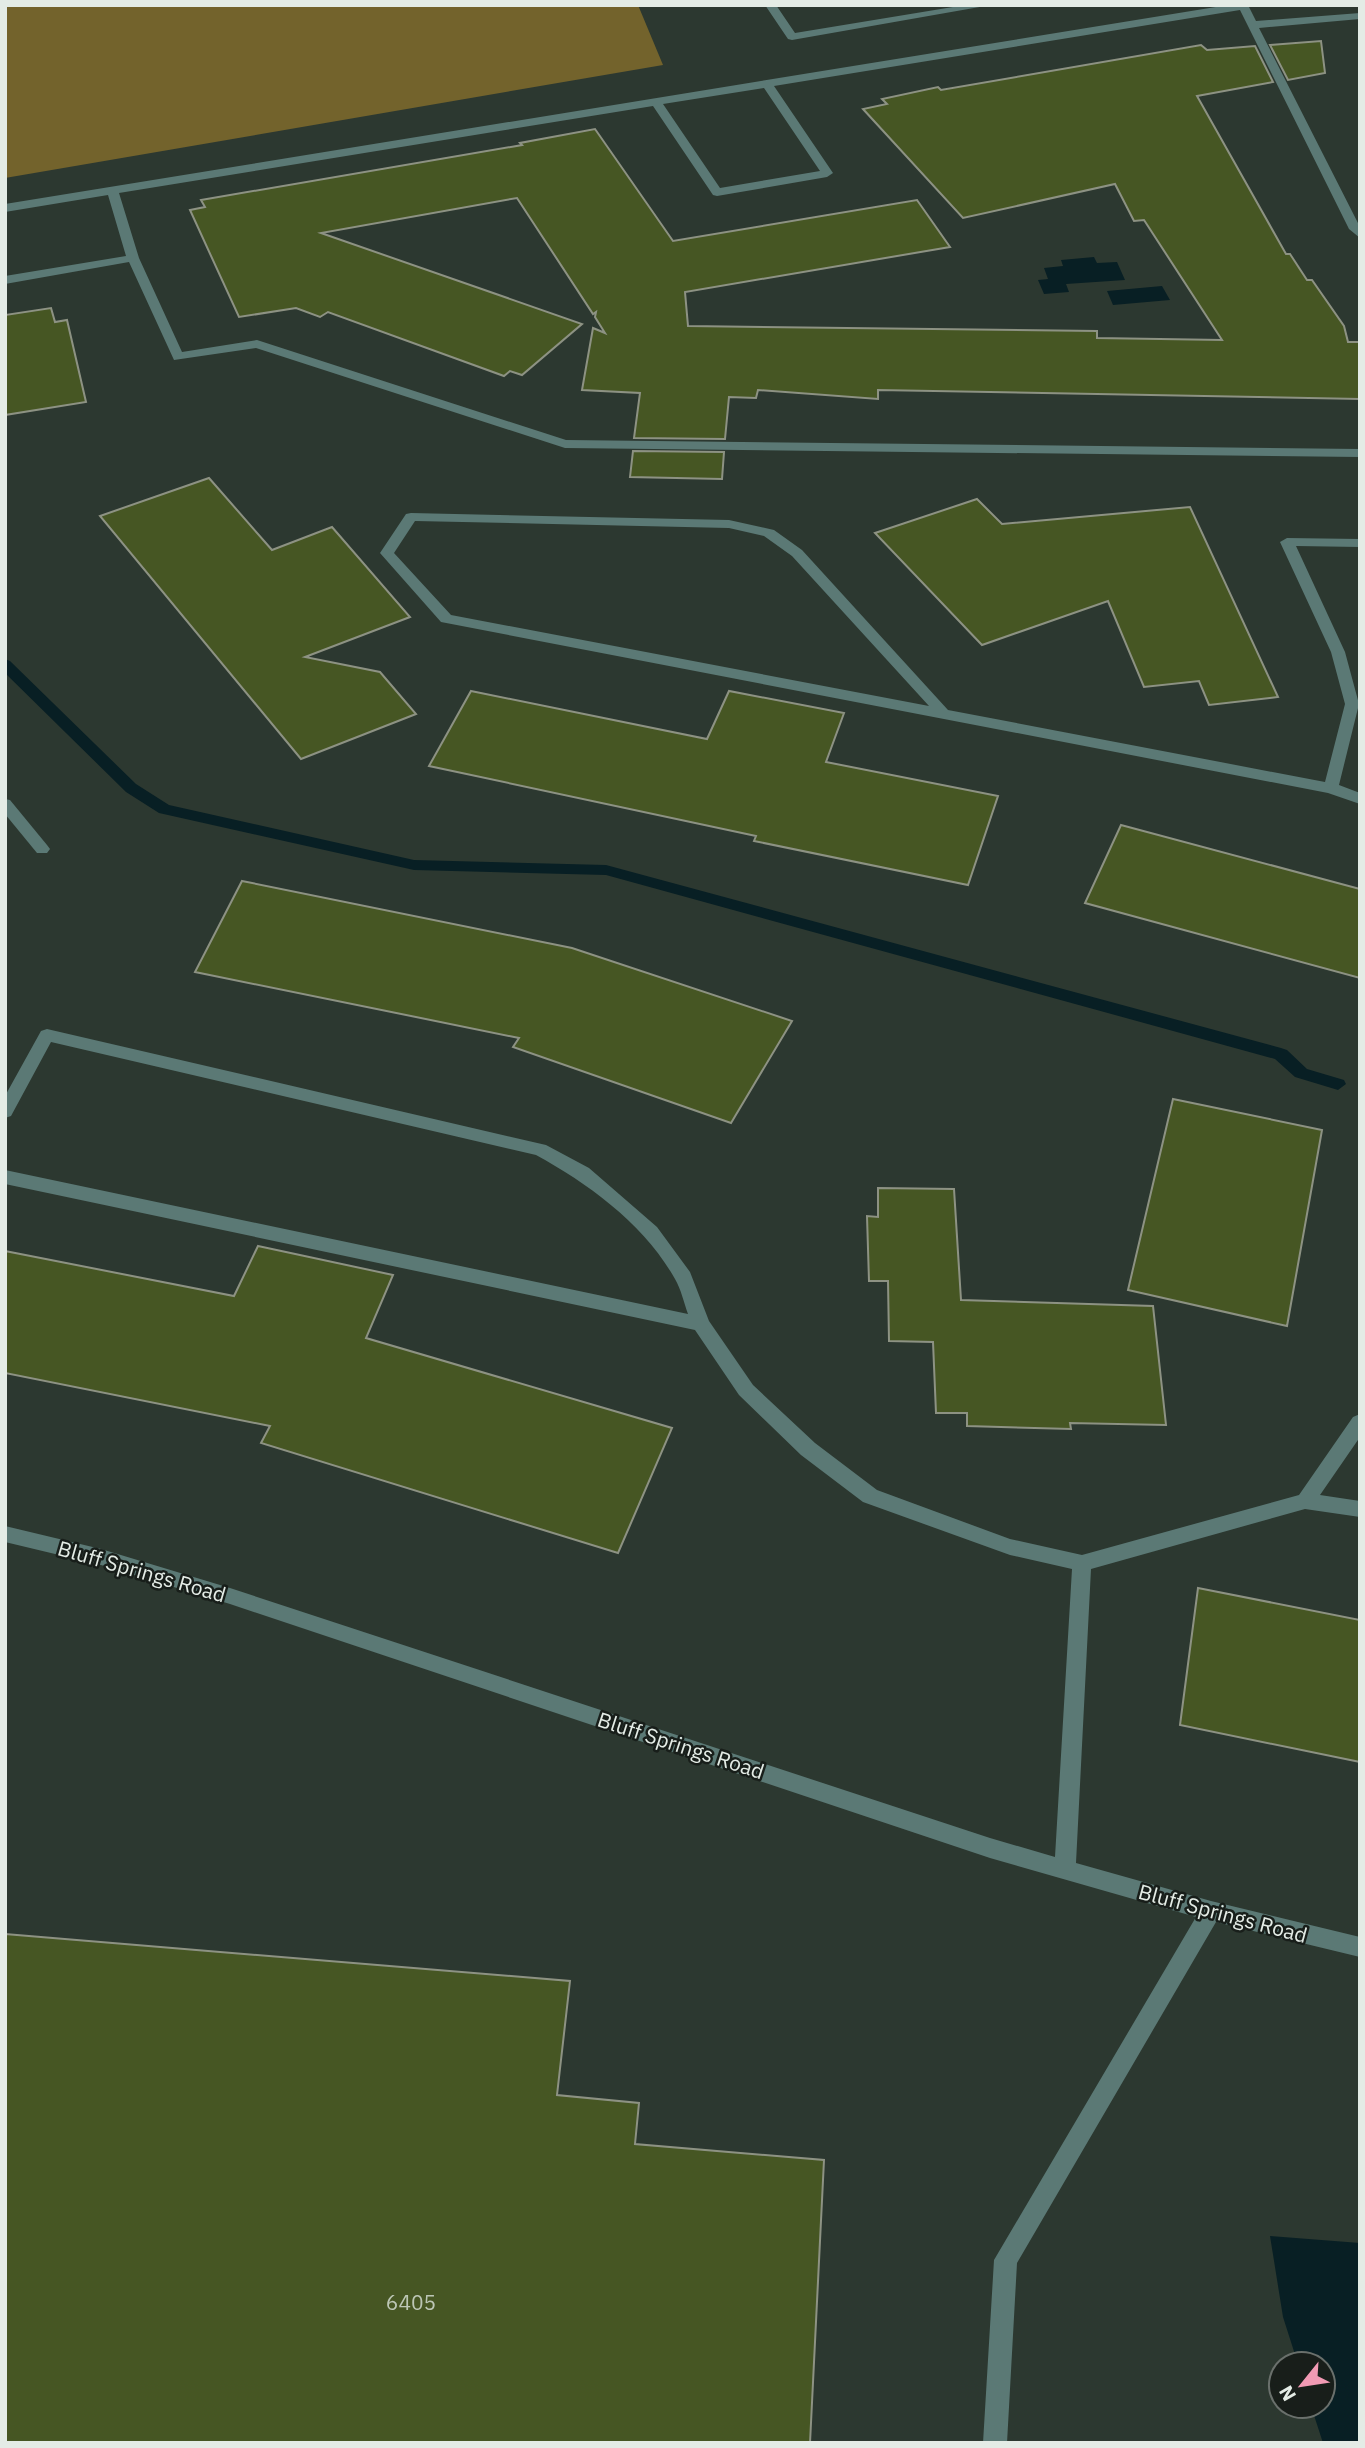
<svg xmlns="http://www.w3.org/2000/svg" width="1365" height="2448" font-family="'IBM Plex Sans',sans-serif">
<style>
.forest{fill:#73632c}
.water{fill:#081f24}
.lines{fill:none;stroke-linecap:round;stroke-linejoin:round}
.stream{fill:#081f24;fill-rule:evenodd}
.building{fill:#465623;stroke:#8d9283;stroke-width:2}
.minor{fill:#5b7975;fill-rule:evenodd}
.labels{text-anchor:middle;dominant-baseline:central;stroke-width:5;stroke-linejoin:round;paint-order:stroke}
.street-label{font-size:21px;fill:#e4ece6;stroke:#181e1a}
.near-number-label{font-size:21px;fill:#bcc6b5}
</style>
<rect width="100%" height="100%" fill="#2c3830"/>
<path class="forest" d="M 5,5 L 638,5 L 663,65 L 5,178 Z"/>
<g class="water">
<path d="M 1094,257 L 1097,263 L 1117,262 L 1125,280 L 1066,284 L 1069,292 L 1044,294 L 1038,280 L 1048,279 L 1044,268 L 1063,266 L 1061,260 Z"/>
<path d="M 1162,286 L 1170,300 L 1113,305 L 1107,291 Z"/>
<path d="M 1270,2236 L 1360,2243 L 1360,2443 L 1323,2443 L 1311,2406 L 1323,2406 L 1323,2364 L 1298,2364 L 1283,2317 Z"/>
</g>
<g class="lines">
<path class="stream" d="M 5,659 L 10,661 L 136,784 L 169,805 L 414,860 L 606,865 L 1281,1048 L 1287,1050 L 1307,1069 L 1344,1080 L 1346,1084 L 1338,1090 L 1295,1077 L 1275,1059 L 606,875 L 414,870 L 159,813 L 126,792 L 5,673 Z"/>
</g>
<g class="building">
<path d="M 1321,41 L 1325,73 L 1288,80 L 1270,45 Z"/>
<path d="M 1201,45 L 1207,50 L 1255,46 L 1273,82 L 1197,96 L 1286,254 L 1290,254 L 1307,280 L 1312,280 L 1344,326 L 1348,342 L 1360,342 L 1360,399 L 878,390 L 878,399 L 758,390 L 756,398 L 729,397 L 725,439 L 634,438 L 640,393 L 582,390 L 593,328 L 605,333 L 595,317 L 596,312 L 593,314 L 517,198 L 321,233 L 582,324 L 522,375 L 510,371 L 504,376 L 328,312 L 320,317 L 296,308 L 239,317 L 190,210 L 205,207 L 201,200 L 522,145 L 520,143 L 595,129 L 673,241 L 917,200 L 950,247 L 685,292 L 688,326 L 1097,331 L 1097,338 L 1222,340 L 1144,220 L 1134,221 L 1115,184 L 963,218 L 863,109 L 887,104 L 882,99 L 938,87 L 941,90 Z"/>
<path d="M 51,308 L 55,322 L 67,320 L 86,402 L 5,415 L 5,315 Z"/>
<path d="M 633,451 L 724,452 L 722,479 L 630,477 Z"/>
<path d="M 209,478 L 272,550 L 332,527 L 410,617 L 305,657 L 380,672 L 416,714 L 301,759 L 100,516 Z"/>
<path d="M 977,499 L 1002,524 L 1190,507 L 1278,697 L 1209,705 L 1199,681 L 1144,687 L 1108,601 L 982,645 L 875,533 Z"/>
<path d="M 471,691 L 707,739 L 729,691 L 844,713 L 826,762 L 998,796 L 968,885 L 754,841 L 756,836 L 429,766 Z"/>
<path d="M 1121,825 L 1360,889 L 1360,978 L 1085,903 Z"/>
<path d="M 242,881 L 572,948 L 792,1021 L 731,1123 L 513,1047 L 519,1038 L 195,972 Z"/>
<path d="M 1173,1099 L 1322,1130 L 1287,1326 L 1128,1290 Z"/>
<path d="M 878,1188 L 954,1189 L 961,1300 L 1153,1306 L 1166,1425 L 1070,1423 L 1071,1429 L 967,1426 L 967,1413 L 936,1413 L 933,1342 L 889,1341 L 888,1281 L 869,1281 L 867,1216 L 878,1217 Z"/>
<path d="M 258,1246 L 393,1275 L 366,1338 L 672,1428 L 618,1553 L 261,1443 L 270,1426 L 5,1373 L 5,1251 L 234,1296 Z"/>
<path d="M 1198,1588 L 1360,1620 L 1360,1762 L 1180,1725 Z"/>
<path d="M 5,1934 L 570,1981 L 557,2095 L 639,2103 L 635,2144 L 824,2160 L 810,2443 L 5,2443 Z"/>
</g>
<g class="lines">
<g class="minor">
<path d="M 765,5 L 776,5 L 795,33 L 965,5 L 991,5 L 792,40 L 788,39 Z"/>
<path d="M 1228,5 L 1248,5 L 1256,21 L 1360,13 L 1360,19 L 1259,28 L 1360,227 L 1360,238 L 1349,229 L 1240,10 L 774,86 L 833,173 L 827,177 L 717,196 L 713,195 L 653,106 L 119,193 L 139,258 L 182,352 L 257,340 L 566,440 L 1360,449 L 1360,457 L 565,448 L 256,348 L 174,360 L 129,262 L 5,284 L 5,276 L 126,256 L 108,195 L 5,212 L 5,204 ZM 764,88 L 820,171 L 720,188 L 663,104 Z"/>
<path d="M 411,513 L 729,520 L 774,530 L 802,550 L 948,710 L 1325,782 L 1345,704 L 1331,652 L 1280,542 L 1287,538 L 1360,539 L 1360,547 L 1296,546 L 1345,652 L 1359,704 L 1339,785 L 1360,793 L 1360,804 L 1328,793 L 441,622 L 380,553 L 406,514 ZM 415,521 L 729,528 L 764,536 L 792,556 L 929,706 L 451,615 L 394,553 Z"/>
<path d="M 5,799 L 10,800 L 47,845 L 50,849 L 47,853 L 37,853 L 5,814 Z"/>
<path d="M 47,1029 L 546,1145 L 589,1168 L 657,1227 L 690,1272 L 709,1321 L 753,1385 L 815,1443 L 877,1490 L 1010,1539 L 1082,1555 L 1299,1495 L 1353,1417 L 1360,1414 L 1360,1437 L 1320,1495 L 1360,1501 L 1360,1517 L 1305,1509 L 1091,1569 L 1076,1863 L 1211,1901 L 1360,1937 L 1360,1957 L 1216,1922 L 1017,2263 L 1007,2443 L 983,2443 L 994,2260 L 1196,1917 L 990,1858 L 230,1604 L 101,1565 L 5,1542 L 5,1526 L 101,1549 L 230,1588 L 990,1838 L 1055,1857 L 1072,1569 L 1010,1555 L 863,1502 L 801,1455 L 739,1395 L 695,1330 L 5,1184 L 5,1170 L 688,1314 C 684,1303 681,1289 675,1279 C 645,1225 589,1184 536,1155 L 51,1042 L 11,1116 L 5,1118 L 5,1096 L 41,1031 Z"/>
</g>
</g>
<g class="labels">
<g class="street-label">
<text transform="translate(142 1571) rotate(16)">Bluff Springs Road</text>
<text transform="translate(681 1745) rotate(18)">Bluff Springs Road</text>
<text transform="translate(1223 1913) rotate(15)">Bluff Springs Road</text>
</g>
<g class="near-number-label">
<text x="411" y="2302">6405</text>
</g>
</g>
<rect width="1365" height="2448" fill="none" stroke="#e4ece6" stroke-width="14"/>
<g transform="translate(1302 2385) rotate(240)"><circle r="33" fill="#181e1a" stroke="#6a706c" stroke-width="2"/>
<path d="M0-5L12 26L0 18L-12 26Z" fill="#f19ab4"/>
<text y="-10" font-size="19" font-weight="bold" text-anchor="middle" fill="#e4ece6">N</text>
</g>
</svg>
